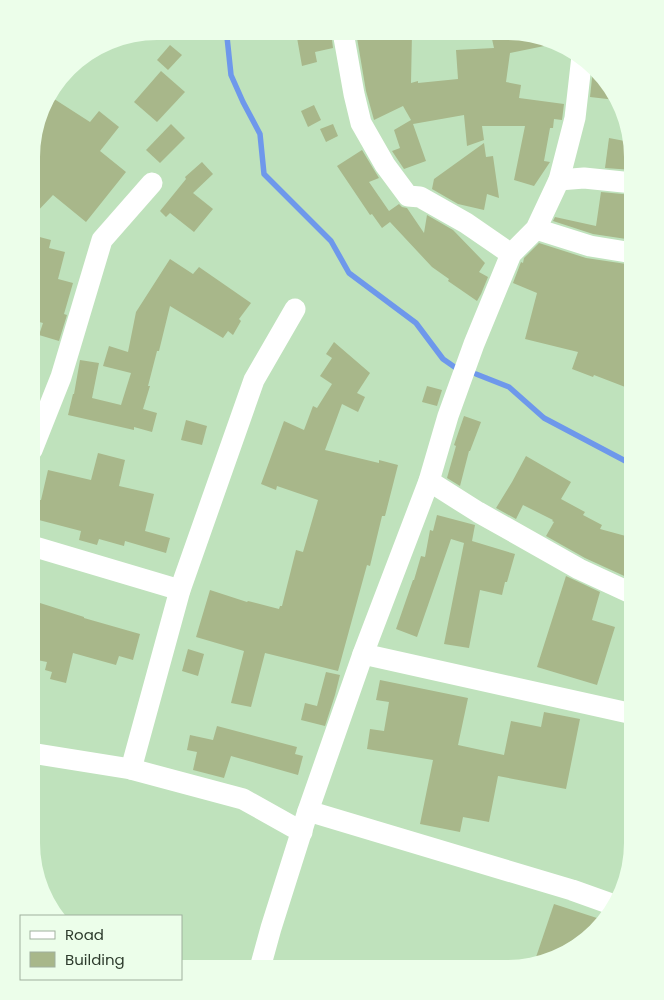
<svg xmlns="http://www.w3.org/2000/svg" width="664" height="1000" font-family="Poppins,sans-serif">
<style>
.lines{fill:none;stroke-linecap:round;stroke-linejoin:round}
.stream{stroke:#6e98eb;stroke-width:5.5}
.building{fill:#a8b78a}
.street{stroke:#fff;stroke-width:21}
</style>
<rect width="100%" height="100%" fill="#bfe2bc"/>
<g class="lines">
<g class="stream">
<path d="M 223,32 L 227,37 L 231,75 L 243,102 L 260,134 L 264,174 L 331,241 L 349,273 L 416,323 L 443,359 L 456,368"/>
<path d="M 476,374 L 509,387 L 544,418 L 633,465"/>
</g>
</g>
<g class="building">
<path d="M 296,32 L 331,32 L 333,48 L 315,52 L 317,62 L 302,66 Z"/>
<path d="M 356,32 L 412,33 L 411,83 L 418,81 L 418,83 L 458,79 L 456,50 L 494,48 L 492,39 L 520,34 L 531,34 L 554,44 L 510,53 L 506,82 L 521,85 L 519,98 L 564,104 L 562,120 L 554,119 L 553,128 L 550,128 L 544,161 L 550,162 L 534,186 L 514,180 L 525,126 L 482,126 L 484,140 L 467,146 L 464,115 L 413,124 L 426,161 L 404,169 L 392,151 L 400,148 L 394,130 L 411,120 L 403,106 L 374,120 L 366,91 Z"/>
<path d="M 170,45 L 182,55 L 168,70 L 157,60 Z"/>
<path d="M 593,69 L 610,91 L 616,100 L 590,97 Z"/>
<path d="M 161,71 L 185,92 L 157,122 L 134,102 Z"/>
<path d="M 48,95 L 90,122 L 99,111 L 119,127 L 100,151 L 126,172 L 86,222 L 53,195 L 32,217 L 32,140 Z"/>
<path d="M 314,105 L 321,120 L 308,127 L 301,111 Z"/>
<path d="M 171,124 L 185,138 L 160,163 L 146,150 Z"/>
<path d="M 333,124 L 338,136 L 326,142 L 320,129 Z"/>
<path d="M 609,138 L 630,142 L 633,157 L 633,170 L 605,168 Z"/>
<path d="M 484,143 L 486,157 L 493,156 L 499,198 L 487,194 L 484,210 L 458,204 L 432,189 L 434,179 Z"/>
<path d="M 362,150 L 379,178 L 369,182 L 389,211 L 399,204 L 402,207 L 407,208 L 424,233 L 427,215 L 453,230 L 485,263 L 479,272 L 488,277 L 481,294 L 477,301 L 448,281 L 449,279 L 432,267 L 390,222 L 382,228 L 372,214 L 370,215 L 337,166 Z"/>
<path d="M 202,162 L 213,174 L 193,193 L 213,209 L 194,232 L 170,213 L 166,217 L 160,211 L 186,179 L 185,177 Z"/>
<path d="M 601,192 L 633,195 L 633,240 L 593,234 L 553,221 L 555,217 L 596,226 Z"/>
<path d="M 32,235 L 51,240 L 49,248 L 65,252 L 58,279 L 73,283 L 64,314 L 67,315 L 59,341 L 39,335 L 43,323 L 32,320 Z"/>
<path d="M 539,243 L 586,258 L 633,265 L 633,390 L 594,375 L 593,377 L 572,369 L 578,352 L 525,339 L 537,293 L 513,283 L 521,262 L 523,263 L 524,258 Z"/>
<path d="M 170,259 L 193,274 L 199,267 L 251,303 L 239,319 L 241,321 L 233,335 L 228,331 L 223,338 L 170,306 L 159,351 L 157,351 L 148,386 L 150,386 L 143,409 L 157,413 L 152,432 L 134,427 L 134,430 L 68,415 L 73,394 L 74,394 L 80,360 L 99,363 L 92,398 L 121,405 L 131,373 L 103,366 L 109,346 L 128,352 L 136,312 Z"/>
<path d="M 334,342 L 370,373 L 357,393 L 365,397 L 358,412 L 342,404 L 325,450 L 379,463 L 379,460 L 398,465 L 385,516 L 382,516 L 370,566 L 367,565 L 338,671 L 265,653 L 251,707 L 231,703 L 244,651 L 196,637 L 210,590 L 247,602 L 248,601 L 279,609 L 280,606 L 282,606 L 296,550 L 303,552 L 318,500 L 277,486 L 276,490 L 261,484 L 284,421 L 304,430 L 313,406 L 317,408 L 332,384 L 320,376 L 332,358 L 326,354 Z"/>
<path d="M 427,386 L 442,390 L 437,406 L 422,402 Z"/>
<path d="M 464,416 L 481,422 L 470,451 L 469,451 L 460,486 L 447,478 L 456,446 L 454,445 Z"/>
<path d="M 186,420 L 207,426 L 202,445 L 181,440 Z"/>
<path d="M 98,453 L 125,460 L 119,486 L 154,494 L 145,531 L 170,538 L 166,553 L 125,541 L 124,546 L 99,539 L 97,545 L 79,540 L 81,531 L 35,519 L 40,500 L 41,500 L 48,470 L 91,480 Z"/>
<path d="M 526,456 L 571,482 L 561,499 L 585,512 L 583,515 L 602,525 L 600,529 L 633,538 L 633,580 L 585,558 L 546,536 L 554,522 L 552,521 L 553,520 L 523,505 L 516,519 L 496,508 L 512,482 Z"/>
<path d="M 437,515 L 475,525 L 472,541 L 515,554 L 507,582 L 505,582 L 502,595 L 480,590 L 469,648 L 444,644 L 464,543 L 451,539 L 417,637 L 396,629 L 413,580 L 414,580 L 421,556 L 425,557 L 430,530 L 433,531 Z"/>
<path d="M 566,576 L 600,592 L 592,620 L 615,627 L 597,685 L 537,667 Z"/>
<path d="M 40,603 L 84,617 L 84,618 L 140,634 L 133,660 L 119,656 L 116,665 L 73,653 L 66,683 L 50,679 L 52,672 L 45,670 L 47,662 L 32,659 L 32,628 Z"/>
<path d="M 188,649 L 204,654 L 198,676 L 182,671 Z"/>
<path d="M 326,672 L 340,675 L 335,695 L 325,726 L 301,720 L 305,703 L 317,706 Z"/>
<path d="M 380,680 L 468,698 L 458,745 L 504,755 L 511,721 L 541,727 L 544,712 L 580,719 L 566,789 L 498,776 L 489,822 L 463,817 L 460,832 L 420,824 L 433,760 L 367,749 L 370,729 L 384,731 L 389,702 L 376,700 Z"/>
<path d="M 217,726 L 297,747 L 295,754 L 303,756 L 298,775 L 231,756 L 224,778 L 193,770 L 197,752 L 187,750 L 190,735 L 213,740 Z"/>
<path d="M 554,904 L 603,920 L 556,959 L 534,963 Z"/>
</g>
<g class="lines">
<g class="street">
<path d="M 343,32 L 354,94 L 361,123 L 385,165 L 408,196 L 420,197 L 466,223 L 511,254"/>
<path d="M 559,180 L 584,178 L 633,183"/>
<path d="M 536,229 L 590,246 L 633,253"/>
<path d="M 32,450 L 61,377 L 102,240 L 152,183"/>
<path d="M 429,481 L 478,512 L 579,569 L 633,594"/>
<path d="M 32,546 L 180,590"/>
<path d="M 363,654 L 633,714"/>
<path d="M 31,753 L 131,769 L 243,799 L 302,832"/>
<path d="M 131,769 L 180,590 L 254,380 L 295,309"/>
<path d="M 308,811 L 572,890 L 614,905"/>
<path d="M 260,968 L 271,928 L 308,811 L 363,654 L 429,481 L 448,416 L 474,344 L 511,254 L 536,229 L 559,180 L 575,118 L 582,56"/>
</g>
</g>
<path d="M0 0H664V1000H0ZM157 40H507A117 117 0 0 1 624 157V843A117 117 0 0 1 507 960H157A117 117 0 0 1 40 843V157A117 117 0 0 1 157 40Z" fill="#ecfeea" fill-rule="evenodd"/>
<rect x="20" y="915" width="162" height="65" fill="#ecfeea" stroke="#a0b09e"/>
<rect x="30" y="931" width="25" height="8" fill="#ffffff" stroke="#a0b09e"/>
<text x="65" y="940" font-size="15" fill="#2e3c2d">Road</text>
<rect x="30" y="952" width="25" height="15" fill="#a8b78a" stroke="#a0b09e"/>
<text x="65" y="965" font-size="15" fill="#2e3c2d">Building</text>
</svg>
